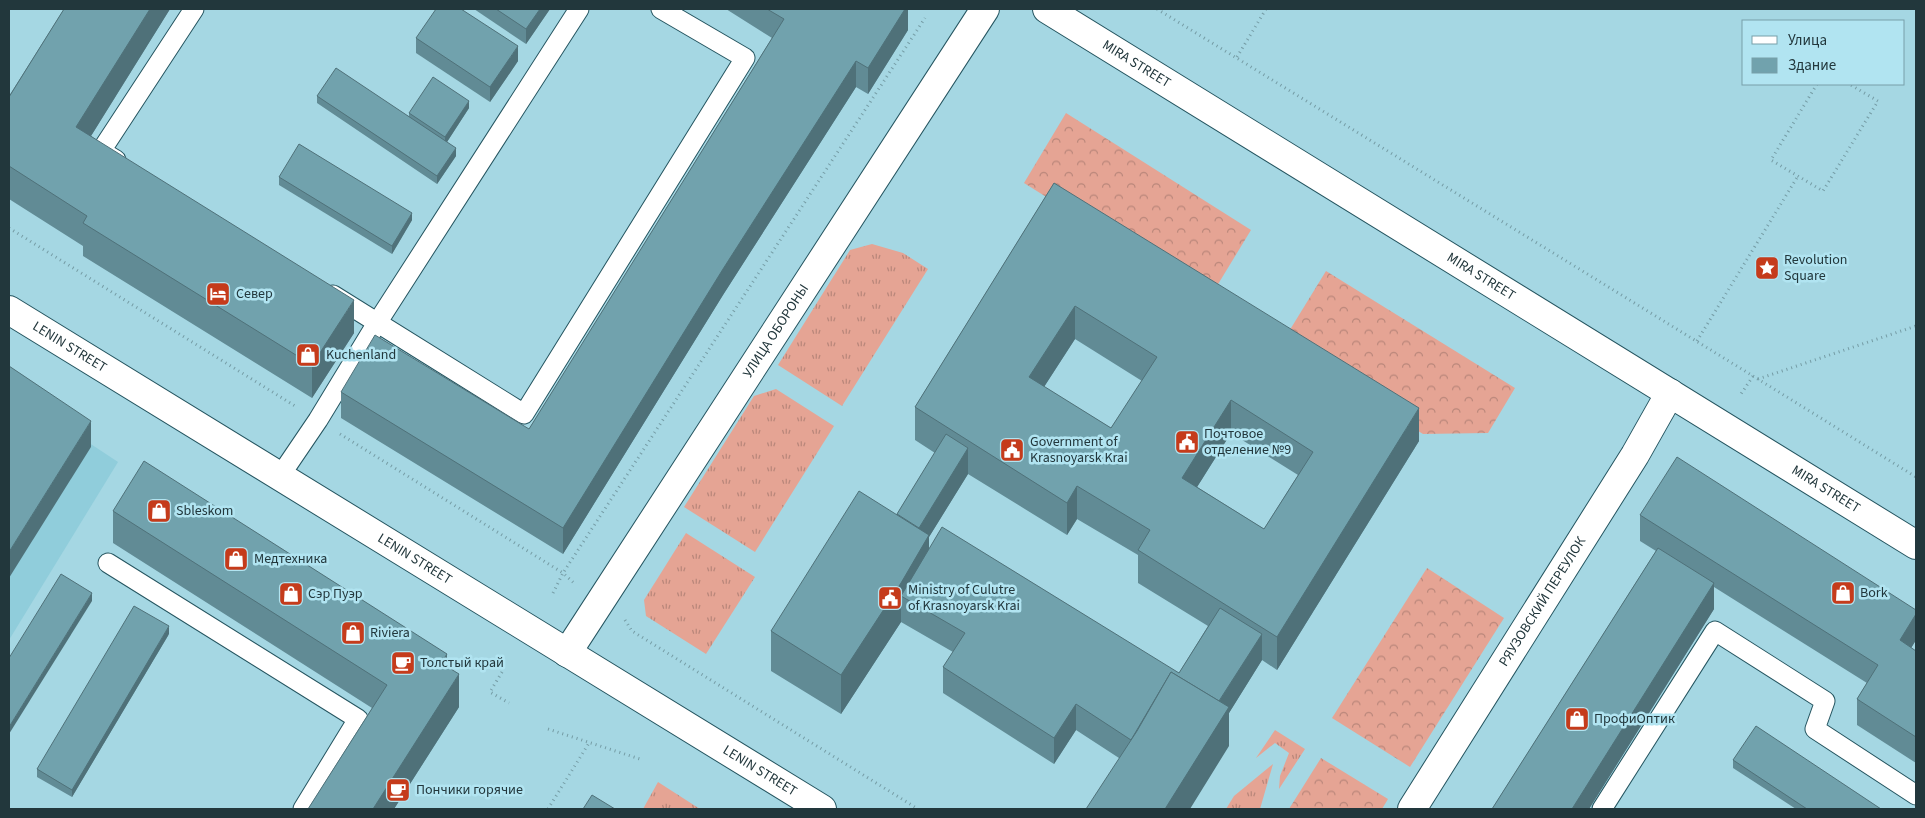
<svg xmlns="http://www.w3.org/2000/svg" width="1925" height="818" font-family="'Source Sans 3',sans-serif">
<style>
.built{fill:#90cddb}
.grass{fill:url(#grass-tufts)}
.forest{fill:url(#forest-crowns)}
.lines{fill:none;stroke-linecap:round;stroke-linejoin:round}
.service-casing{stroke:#255560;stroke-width:21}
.minor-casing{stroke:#255560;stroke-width:30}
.primary-casing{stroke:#255560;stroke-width:30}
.path{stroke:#759ca5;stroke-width:3;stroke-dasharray:1 4;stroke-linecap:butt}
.service{stroke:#fff;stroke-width:19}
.minor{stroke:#fff;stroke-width:28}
.primary{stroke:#fff;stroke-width:28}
.wall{fill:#618b95;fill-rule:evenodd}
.shaded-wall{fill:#4f7179}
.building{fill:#71a2ad;stroke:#4f7179;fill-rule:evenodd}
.labels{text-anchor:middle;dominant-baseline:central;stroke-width:5;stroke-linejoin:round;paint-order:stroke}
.street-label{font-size:14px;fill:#22373c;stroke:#b1e4f1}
.poi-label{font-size:14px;fill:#22373c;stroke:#b1e4f1;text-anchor:start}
</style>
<defs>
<pattern id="grass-tufts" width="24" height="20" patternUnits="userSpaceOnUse" patternTransform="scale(1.25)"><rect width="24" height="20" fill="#e5a494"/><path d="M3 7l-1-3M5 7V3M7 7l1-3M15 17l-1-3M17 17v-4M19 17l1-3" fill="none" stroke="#b9867a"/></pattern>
<pattern id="forest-crowns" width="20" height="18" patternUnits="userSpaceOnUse" patternTransform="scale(1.25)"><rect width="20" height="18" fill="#e5a494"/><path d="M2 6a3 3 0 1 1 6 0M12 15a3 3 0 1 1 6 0" fill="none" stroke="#b9867a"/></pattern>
</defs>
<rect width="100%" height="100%" fill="#a5d7e3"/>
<path class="built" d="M 9,390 L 118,462 L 9,640 Z"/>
<g class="grass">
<path d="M 872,244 L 903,253 L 928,269 L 842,406 L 778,365 L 850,250 Z"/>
<path d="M 776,389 L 834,426 L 755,552 L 684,507 L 754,396 Z"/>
<path d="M 686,533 L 755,577 L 706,654 L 646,616 L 644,600 Z"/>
<path d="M 1275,730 L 1305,749 L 1279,789 L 1280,776 L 1289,753 L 1275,743 L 1256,758 Z"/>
<path d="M 1273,764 L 1260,809 L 1226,809 L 1234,796 Z"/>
<path d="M 658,782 L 700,809 L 643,809 Z"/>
</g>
<g class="forest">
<path d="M 1066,113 L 1251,230 L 1209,299 L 1024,183 Z"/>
<path d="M 1326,271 L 1515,388 L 1488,433 L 1423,434 L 1280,346 Z"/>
<path d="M 1427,568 L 1504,618 L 1410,767 L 1332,718 Z"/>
<path d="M 1321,758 L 1388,799 L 1382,809 L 1289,809 Z"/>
</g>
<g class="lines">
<defs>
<g id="service">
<path d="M 116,160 L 101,151 L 194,9"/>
<path d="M 333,295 L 524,414 L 745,58 L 661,9"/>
<path d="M 280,476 L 318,420 L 377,323 L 579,9"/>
<path d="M 108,563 L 358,719 L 303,809"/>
<path d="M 1602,809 L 1715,631 L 1825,701 L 1815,729 L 1916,795"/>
</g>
<g id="minor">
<path id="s1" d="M 567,653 L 985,9"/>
<path id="s2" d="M 1412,809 L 1635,455 L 1670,393"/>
</g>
<g id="primary">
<path id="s3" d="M 1047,9 L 1916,545"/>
<path id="s4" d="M 9,310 L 822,809"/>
</g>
</defs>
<use href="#service" class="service-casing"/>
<use href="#minor" class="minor-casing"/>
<use href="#primary" class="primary-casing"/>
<g class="path">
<path d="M 1157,9 L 1753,376 L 1741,394"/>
<path d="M 1237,57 L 1266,9"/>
<path d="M 1817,84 L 1771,160 L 1823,191 L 1878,101 L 1849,84"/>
<path d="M 9,228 L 295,406"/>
<path d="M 1697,341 L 1798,176"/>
<path d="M 1753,376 L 1916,477"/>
<path d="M 1758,379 L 1916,326"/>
<path d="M 340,434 L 563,573 L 925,18"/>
<path d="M 553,593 L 563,573 L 575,584"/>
<path d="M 625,620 L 632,631 L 918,809"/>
<path d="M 502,672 L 490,692 L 509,703"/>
<path d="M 548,729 L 640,759"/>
<path d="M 548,809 L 589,743"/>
</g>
<use href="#service" class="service"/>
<use href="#minor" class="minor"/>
<use href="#primary" class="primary"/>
</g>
<g class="wall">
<path d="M 64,9 L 170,9 L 91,136 L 354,333 L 312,398 L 83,256 L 83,246 L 9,199 L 9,96 Z"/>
<path d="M 474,9 L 550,9 L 526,44 Z"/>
<path d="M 726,9 L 908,9 L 908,30 L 868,94 L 856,87 L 723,295 L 563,554 L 341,418 L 341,392 L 529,429 L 772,38 Z"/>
<path d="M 416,38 L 518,61 L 490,102 L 416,53 Z"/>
<path d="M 317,96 L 409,116 L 409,113 L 469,108 L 447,142 L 456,156 L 437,184 L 317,103 Z"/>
<path d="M 279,177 L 412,220 L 392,254 L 279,185 Z"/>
<path d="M 1054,183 L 1419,441 L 1277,670 L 1262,660 L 1229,713 L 1229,746 L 1119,758 L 1076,730 L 1054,764 L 943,693 L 943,667 L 953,652 L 901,622 L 841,714 L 771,671 L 771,631 L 897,514 L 935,453 L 915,440 L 915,407 ZM 1075,339 L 1142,381 L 1111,428 L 1044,387 ZM 1231,433 L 1298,475 L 1264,529 L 1197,487 ZM 968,474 L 1067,535 L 1077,519 L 1138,555 L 1138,583 L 1208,626 L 1179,673 L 929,549 L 929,537 Z"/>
<path d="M 113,511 L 447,667 L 459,707 L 394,809 L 308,809 L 372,708 L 113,543 Z"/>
<path d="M 1640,515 L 1916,610 L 1916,640 L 1911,648 L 1916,651 L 1916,763 L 1857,725 L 1857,699 L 1867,683 L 1714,587 L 1714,609 L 1589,809 L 1492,809 L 1656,551 L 1640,541 Z"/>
<path d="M 169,634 L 72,797 L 37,777 L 37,769 Z"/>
<path d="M 1733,760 L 1881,809 L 1796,809 L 1733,768 Z"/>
</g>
<g class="shaded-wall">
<path d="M 150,9 L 170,9 L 76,160 L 76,127 Z"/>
<path d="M 540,9 L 550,9 L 526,44 L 526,29 Z"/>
<path d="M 905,9 L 908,9 L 908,30 L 868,94 L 868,68 Z"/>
<path d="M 518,46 L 518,61 L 490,102 L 490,87 Z"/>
<path d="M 856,61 L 856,87 L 723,295 L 563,554 L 563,528 L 723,269 Z"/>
<path d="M 469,101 L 469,108 L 445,145 L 445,137 Z"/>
<path d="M 456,148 L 456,156 L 437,184 L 437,176 Z"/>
<path d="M 412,213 L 412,220 L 392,254 L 392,246 Z"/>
<path d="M 354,300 L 354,333 L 312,398 L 312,365 Z"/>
<path d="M 1075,306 L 1075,339 L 1029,410 L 1029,377 Z"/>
<path d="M 1231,400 L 1231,433 L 1182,511 L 1182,478 Z"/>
<path d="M 1419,408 L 1419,441 L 1277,670 L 1277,637 Z"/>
<path d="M 91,421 L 91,447 L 9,578 L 9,552 Z"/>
<path d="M 968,448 L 968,474 L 929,537 L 929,574 L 901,596 L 901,622 L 841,714 L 841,675 L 913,538 Z"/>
<path d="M 1077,486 L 1077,519 L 1067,535 L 1067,503 Z"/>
<path d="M 1714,583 L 1714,609 L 1589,809 L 1572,809 Z"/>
<path d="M 92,593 L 92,601 L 9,734 L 9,727 Z"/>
<path d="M 1916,614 L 1916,640 L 1900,666 L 1900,640 Z"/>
<path d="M 169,626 L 169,634 L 72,797 L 72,790 Z"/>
<path d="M 1262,634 L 1262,660 L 1229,713 L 1229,746 L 1190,809 L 1165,809 L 1213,711 Z"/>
<path d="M 447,654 L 447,686 L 441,663 Z"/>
<path d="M 459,674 L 459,707 L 394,809 L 373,809 Z"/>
<path d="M 1076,704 L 1076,730 L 1054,764 L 1054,738 Z"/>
</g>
<g class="building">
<path d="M 64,9 L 150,9 L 76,127 L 354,300 L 312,365 L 83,223 L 87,216 L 9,166 L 9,97 Z"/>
<path d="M 436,9 L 461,9 L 518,46 L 490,87 L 416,38 Z"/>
<path d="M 496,9 L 540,9 L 526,29 Z"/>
<path d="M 767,9 L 905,9 L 868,68 L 856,61 L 723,269 L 563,528 L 341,392 L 375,335 L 529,429 L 784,19 Z"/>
<path d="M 336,68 L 456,148 L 437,176 L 317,96 Z"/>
<path d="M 433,77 L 469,101 L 445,137 L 409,113 Z"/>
<path d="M 299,144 L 412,213 L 392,246 L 279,177 Z"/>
<path d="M 1054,183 L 1419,408 L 1277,637 L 1138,550 L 1150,530 L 1077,486 L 1067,503 L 915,407 ZM 1075,306 L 1157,357 L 1111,428 L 1029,377 ZM 1231,400 L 1313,452 L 1264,529 L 1182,478 Z"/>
<path d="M 9,366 L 91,421 L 9,552 Z"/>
<path d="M 946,434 L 968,448 L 919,528 L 897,514 Z"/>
<path d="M 1677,457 L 1916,610 L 1916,614 L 1900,640 L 1916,651 L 1916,737 L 1857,699 L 1878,665 L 1640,515 Z"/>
<path d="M 144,461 L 447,654 L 441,663 L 459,674 L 373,809 L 308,809 L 387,685 L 113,511 Z"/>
<path d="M 859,491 L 929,535 L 901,583 L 841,675 L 771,631 Z"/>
<path d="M 942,527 L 1179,673 L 1220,608 L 1262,634 L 1219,701 L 1171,672 L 1131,740 L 1076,704 L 1054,738 L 943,667 L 965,633 L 901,596 Z"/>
<path d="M 1658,548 L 1714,583 L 1572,809 L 1492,809 Z"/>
<path d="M 61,574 L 92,593 L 9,727 L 9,658 Z"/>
<path d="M 134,606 L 169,626 L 72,790 L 37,769 Z"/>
<path d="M 1171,672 L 1229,707 L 1165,809 L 1086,809 L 1137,731 Z"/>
<path d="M 1756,726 L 1881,809 L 1807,809 L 1733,760 Z"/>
<path d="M 592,795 L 615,809 L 583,809 Z"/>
</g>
<defs>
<symbol id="sight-square" viewBox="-11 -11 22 22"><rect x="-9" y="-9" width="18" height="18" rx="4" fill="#c53b1b" stroke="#b1e4f1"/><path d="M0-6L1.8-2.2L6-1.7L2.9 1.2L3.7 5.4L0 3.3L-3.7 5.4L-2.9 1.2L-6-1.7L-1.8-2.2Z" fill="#fff"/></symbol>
<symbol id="hotel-square" viewBox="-11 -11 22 22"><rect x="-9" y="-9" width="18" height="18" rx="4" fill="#c53b1b" stroke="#b1e4f1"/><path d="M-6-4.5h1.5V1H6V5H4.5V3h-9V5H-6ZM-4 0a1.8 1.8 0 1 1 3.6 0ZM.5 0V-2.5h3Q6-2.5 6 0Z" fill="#fff"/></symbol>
<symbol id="shop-square" viewBox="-11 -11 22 22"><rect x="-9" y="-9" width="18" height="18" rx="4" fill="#c53b1b" stroke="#b1e4f1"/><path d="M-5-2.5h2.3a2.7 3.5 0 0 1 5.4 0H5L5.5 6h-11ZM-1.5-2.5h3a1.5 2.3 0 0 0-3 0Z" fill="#fff"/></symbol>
<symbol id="civic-square" viewBox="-11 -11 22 22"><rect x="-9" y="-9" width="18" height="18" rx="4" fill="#c53b1b" stroke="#b1e4f1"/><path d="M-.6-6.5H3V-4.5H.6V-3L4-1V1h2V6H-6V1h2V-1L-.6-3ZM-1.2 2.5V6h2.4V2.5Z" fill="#fff"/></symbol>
<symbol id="cafe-square" viewBox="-11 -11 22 22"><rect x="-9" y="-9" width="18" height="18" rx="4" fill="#c53b1b" stroke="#b1e4f1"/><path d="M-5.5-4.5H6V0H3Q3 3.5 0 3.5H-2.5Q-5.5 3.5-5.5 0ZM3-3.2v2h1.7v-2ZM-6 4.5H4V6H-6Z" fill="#fff"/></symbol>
</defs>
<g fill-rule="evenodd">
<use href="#sight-square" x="1753" y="254" width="28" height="28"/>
<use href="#hotel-square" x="204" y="280" width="28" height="28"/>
<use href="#shop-square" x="294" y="341" width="28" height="28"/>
<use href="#civic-square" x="1173" y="428" width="28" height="28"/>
<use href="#civic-square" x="998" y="436" width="28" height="28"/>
<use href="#shop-square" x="145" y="497" width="28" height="28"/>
<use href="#shop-square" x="222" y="545" width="28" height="28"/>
<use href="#shop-square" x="1829" y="579" width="28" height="28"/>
<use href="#shop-square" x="277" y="580" width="28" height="28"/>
<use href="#civic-square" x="876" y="584" width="28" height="28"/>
<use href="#shop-square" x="339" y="619" width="28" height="28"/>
<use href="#cafe-square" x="389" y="649" width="28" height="28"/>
<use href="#shop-square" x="1563" y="705" width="28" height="28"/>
<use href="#cafe-square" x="384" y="776" width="28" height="28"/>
</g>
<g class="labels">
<g class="street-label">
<text stroke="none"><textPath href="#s3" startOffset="105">MIRA STREET</textPath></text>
<text stroke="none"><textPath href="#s3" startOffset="510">MIRA STREET</textPath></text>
<text stroke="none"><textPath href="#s1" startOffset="384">УЛИЦА ОБОРОНЫ</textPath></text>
<text stroke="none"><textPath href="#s4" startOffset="71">LENIN STREET</textPath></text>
<text stroke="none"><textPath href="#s3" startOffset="915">MIRA STREET</textPath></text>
<text stroke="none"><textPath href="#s4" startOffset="476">LENIN STREET</textPath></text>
<text stroke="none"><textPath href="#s2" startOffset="245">РЯУЗОВСКИЙ ПЕРЕУЛОК</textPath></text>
<text stroke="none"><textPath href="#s4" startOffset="881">LENIN STREET</textPath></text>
</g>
<g class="poi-label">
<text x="1784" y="260">Revolution<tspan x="1784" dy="16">Square</tspan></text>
<text x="236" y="294">Север</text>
<text x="326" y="355">Kuchenland</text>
<text x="1204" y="434">Почтовое<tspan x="1204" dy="16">отделение №9</tspan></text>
<text x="1030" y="442">Government of<tspan x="1030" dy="16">Krasnoyarsk Krai</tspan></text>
<text x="176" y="511">Sbleskom</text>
<text x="254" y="559">Медтехника</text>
<text x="908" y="590">Ministry of Culutre<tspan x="908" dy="16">of Krasnoyarsk Krai</tspan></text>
<text x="1860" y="593">Bork</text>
<text x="308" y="594">Сэр Пуэр</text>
<text x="370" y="633">Riviera</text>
<text x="420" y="663">Толстый край</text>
<text x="1594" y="719">ПрофиОптик</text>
<text x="416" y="790">Пончики горячие</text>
</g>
</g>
<rect width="1925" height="818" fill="none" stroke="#22373c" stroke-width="20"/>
<rect x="1742" y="20" width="162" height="65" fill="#b1e4f1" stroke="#789fa9"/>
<rect x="1752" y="36" width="25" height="8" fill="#ffffff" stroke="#789fa9"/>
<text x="1788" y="45" font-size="15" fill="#22373c">Улица</text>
<rect x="1752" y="58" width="25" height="15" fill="#71a2ad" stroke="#789fa9"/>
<text x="1788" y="70" font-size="15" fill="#22373c">Здание</text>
</svg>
